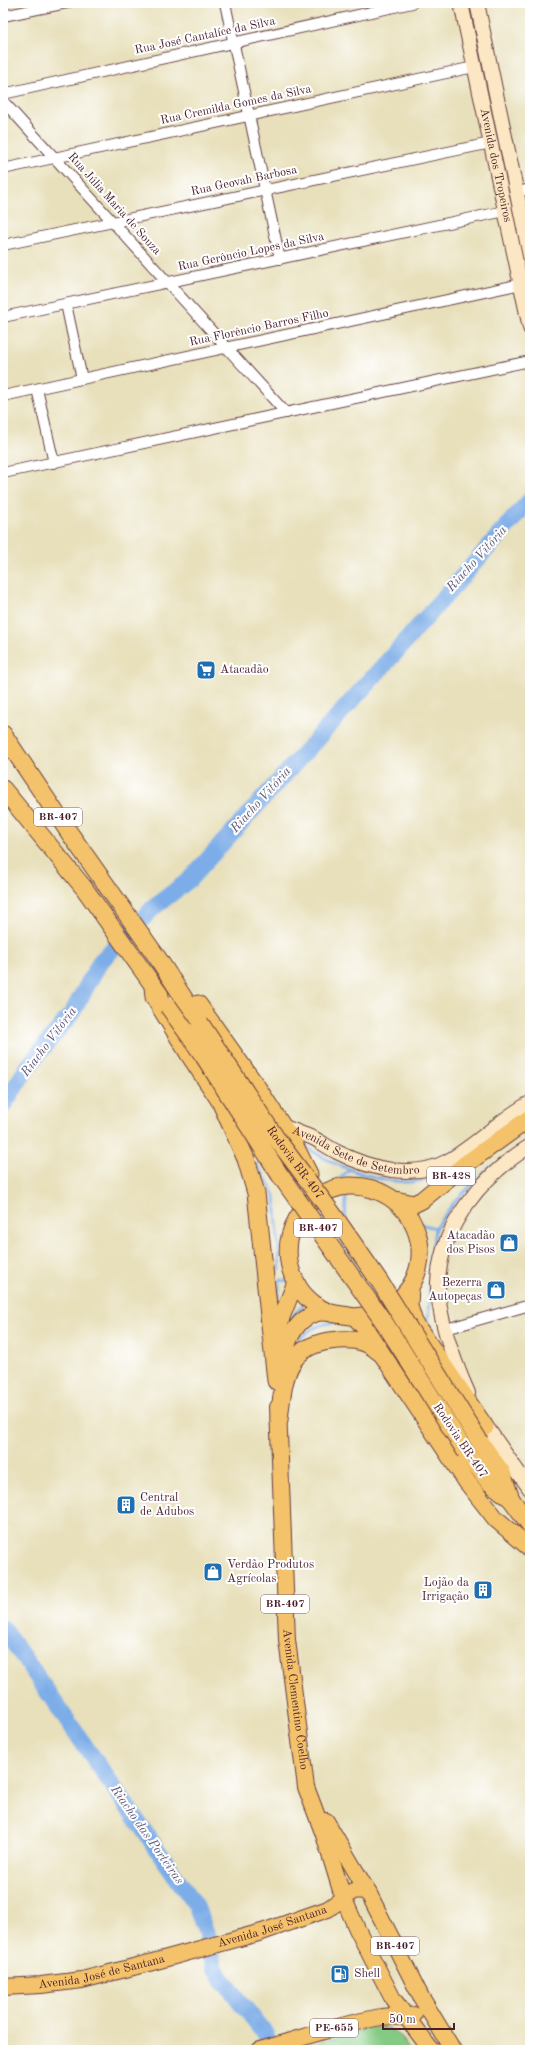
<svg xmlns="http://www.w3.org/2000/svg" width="533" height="2053" font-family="'Old Standard TT',serif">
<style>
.green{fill:#85ca84;stroke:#687458}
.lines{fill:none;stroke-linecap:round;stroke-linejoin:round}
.stream{stroke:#7dade8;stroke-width:3}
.river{stroke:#7dade8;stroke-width:17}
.minor-casing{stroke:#623c41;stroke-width:12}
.secondary-casing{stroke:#623c41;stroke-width:16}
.primary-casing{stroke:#623c41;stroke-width:18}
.trunk-casing{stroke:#623c41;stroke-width:19}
.minor{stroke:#fff;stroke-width:10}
.secondary{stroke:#fbe7c3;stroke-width:14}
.primary{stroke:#f4c26a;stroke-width:16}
.trunk{stroke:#f4c26a;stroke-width:17}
.trunk-bridge-casing{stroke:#623c41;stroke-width:19;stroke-linecap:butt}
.trunk-bridge{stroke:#f4c26a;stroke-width:17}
.labels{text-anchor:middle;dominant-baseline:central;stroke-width:4;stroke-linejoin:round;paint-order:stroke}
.shield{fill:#fff;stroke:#80626b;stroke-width:1}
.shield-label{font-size:11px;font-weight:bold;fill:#4a1f2b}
.street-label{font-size:12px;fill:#4a1f2b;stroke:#fff}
.poi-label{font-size:12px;fill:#4a1f2b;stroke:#fff;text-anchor:start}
.water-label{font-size:13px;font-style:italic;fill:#5e5877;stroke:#fff}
</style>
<rect width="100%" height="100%" fill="#fff"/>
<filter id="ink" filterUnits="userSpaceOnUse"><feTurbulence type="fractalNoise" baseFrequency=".025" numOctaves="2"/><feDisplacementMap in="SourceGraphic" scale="8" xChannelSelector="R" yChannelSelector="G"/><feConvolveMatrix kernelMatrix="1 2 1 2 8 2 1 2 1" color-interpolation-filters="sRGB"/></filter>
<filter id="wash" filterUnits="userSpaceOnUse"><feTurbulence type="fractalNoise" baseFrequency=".012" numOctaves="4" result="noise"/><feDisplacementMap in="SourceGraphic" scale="16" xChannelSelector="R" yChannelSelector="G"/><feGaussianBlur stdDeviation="0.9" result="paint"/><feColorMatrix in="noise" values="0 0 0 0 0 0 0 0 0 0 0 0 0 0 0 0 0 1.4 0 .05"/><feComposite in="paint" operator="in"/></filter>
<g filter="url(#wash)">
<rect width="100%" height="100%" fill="#e8e0bb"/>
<path class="green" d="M 388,2027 L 399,2035 L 409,2050 L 295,2050 L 366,2028 Z"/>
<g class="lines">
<g class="stream">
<path d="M 302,1144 C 328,1164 371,1180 404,1182 C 413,1183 423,1180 431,1179"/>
<path d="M 256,1164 L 275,1195 L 280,1269"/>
<path d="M 337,1181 L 350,1169"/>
<path d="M 317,1214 L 333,1227"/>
<path d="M 345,1220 L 346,1198"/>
<path d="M 420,1224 L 435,1228"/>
<path d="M 343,1254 L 344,1241"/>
<path d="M 277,1303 L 280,1280 L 288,1281"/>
<path d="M 287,1327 L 293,1315 L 306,1303"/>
<path d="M 435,1339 L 428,1322 L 430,1270 L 435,1228 L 457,1199 L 491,1167"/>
<path d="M 295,1345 C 306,1329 319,1324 337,1322"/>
</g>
<g class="river">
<path d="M 3,1106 L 29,1065 L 72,1013 L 100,962 L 154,907 L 189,880 L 395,653 L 530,500"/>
<path d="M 3,1628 L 195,1904 L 206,1932 L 214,1968 L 266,2035 L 270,2050"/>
</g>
</g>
</g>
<g filter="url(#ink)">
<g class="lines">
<defs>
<g id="minor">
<path d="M 225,3 L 280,259"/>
<path d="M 3,16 L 67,3"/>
<path d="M 3,94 L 412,3"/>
<path d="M 3,101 L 286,413"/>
<path d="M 3,169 L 474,67"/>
<path d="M 517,192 L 530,189"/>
<path d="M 3,245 L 491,143"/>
<path d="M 66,304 L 82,379"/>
<path d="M 3,317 L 505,211"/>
<path d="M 37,389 L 54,463"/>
<path d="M 3,396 L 521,284"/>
<path d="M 3,473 L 530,361"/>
<path d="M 446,1329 L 530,1305"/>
</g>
<g id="secondary">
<path id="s1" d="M 461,3 L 530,328"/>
<path d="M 477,3 L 530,256"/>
<path id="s2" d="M 282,1126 C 292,1130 303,1134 313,1138 C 321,1142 329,1148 337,1152 C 370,1169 413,1180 448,1161 C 477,1145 500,1119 530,1103"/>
<path d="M 468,1393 C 454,1361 437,1317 438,1282 C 441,1224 483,1175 530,1146"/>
<path d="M 481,1419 L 530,1489"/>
</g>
<g id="primary">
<path d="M 277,1350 L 278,1332 L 282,1316 L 296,1281"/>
<path d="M 280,1384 C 282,1359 288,1319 318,1313 C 323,1312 329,1313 334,1314"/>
<path id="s3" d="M 278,1407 L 287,1640 L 306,1787 L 324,1835 L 343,1897 L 357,1929 L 393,1999 L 431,2050"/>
<path d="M 326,1821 L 369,1894 L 421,1997 L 453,2050"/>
<path id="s4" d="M 3,1987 L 41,1985 L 82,1980 L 149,1963 L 262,1932 L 328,1909 L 353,1891 L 362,1890 L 369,1894"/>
<path d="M 260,2050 C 300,2039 340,2024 381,2017 C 391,2015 405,2020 414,2015"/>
</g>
<g id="trunk">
<path d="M 3,734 L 68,831 L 157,957 L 200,1023"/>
<path d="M 3,789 L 84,888 L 160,995"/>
<path d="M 153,986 L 154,997 L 190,1056 L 226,1110"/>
<path d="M 198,1004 L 255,1084 L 294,1144 L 309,1174"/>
<path d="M 220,1101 L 246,1159 L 256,1193 L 276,1381"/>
<path d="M 395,1200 L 414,1204 L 422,1200 L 463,1166 L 530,1118"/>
<path d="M 410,1287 L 409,1306 L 414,1322 L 485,1427"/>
<path d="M 355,1317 C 369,1315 383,1313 394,1304 C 447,1263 413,1183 348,1186 C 326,1188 307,1201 297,1219 C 284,1241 286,1267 299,1288 C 307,1300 322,1312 336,1314 C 341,1315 348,1315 354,1317 C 358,1319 361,1324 364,1327 L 467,1482 L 496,1519 L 530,1548"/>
<path d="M 279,1420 C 284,1376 286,1343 339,1340 C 355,1339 367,1341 379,1352"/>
<path d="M 480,1442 L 502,1473 L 511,1499"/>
<path d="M 466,1452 L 489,1482 L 511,1499 L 530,1525"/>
</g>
</defs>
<use href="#minor" class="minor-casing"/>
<use href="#secondary" class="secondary-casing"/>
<use href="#primary" class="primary-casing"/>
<use href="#trunk" class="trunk-casing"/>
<use href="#minor" class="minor"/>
<use href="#secondary" class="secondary"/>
<use href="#primary" class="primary"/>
<use href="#trunk" class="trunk"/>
<defs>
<g id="trunk-bridge">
<path d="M 168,1006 L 203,1055 L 280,1175 L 386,1325 L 466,1452"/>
<path id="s5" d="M 200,1023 L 276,1138 L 332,1213 L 380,1282 L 480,1442"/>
</g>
</defs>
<use href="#trunk-bridge" class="trunk-bridge-casing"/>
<use href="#trunk-bridge" class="trunk-bridge"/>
</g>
</g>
<defs>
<symbol id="supermarket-square" viewBox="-11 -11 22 22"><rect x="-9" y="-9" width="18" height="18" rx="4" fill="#1f6fb2" stroke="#fff"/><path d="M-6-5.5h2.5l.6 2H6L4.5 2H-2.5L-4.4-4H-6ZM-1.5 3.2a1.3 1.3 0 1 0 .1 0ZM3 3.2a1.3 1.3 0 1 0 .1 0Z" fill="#fff"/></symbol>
<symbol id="shop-square" viewBox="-11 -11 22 22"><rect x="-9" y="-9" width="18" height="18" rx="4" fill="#1f6fb2" stroke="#fff"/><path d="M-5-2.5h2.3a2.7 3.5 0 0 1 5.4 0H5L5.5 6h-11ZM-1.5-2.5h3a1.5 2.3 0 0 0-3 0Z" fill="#fff"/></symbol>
<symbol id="building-square" viewBox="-11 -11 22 22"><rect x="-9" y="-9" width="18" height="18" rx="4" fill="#1f6fb2" stroke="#fff"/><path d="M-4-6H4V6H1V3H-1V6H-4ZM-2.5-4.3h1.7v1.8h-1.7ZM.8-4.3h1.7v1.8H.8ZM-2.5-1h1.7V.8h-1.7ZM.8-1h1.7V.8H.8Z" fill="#fff"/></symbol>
<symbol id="fuel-square" viewBox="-11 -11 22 22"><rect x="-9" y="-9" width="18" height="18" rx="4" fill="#1f6fb2" stroke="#fff"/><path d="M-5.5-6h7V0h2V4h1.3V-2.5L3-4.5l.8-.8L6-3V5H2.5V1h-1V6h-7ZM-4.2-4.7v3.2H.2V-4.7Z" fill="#fff"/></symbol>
</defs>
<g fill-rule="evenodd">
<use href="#supermarket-square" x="195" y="659" width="22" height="22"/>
<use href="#shop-square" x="498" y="1232" width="22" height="22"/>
<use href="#shop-square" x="485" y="1279" width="22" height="22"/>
<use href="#building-square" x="115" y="1494" width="22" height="22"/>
<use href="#shop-square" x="202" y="1561" width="22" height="22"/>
<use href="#building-square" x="472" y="1579" width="22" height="22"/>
<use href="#fuel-square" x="329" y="1963" width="22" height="22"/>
</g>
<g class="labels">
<g class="shield">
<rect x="34" y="808" width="48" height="18" rx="3"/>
<rect x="427" y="1167" width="48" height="18" rx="3"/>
<rect x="294" y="1219" width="48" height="18" rx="3"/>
<rect x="261" y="1595" width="48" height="18" rx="3"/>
<rect x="371" y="1937" width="48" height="18" rx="3"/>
<rect x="310" y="2019" width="48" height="18" rx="3"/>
</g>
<g class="shield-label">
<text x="58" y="817">BR-407</text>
<text x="451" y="1176">BR-428</text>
<text x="318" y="1228">BR-407</text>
<text x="285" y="1604">BR-407</text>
<text x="395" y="1946">BR-407</text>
<text x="334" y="2028">PE-655</text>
</g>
<g class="street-label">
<text transform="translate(205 36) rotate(-12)">Rua José Cantalíce da Silva</text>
<text transform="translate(236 105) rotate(-12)">Rua Cremilda Gomes da Silva</text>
<text stroke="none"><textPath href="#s1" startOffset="166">Avenida dos Tropeiros</textPath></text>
<text transform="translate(244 181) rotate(-12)">Rua Geovah Barbosa</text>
<text transform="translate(114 204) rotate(48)">Rua Júlia Maria de Souza</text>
<text transform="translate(251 252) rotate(-12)">Rua Gerôncio Lopes da Silva</text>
<text transform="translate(259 328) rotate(-12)">Rua Florêncio Barros Filho</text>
<text stroke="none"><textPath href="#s2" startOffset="79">Avenida Sete de Setembro</textPath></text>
<text stroke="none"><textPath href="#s5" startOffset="169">Rodovia BR-407</textPath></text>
<text transform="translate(460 1441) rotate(56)">Rodovia BR-407</text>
<text stroke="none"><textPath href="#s3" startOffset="293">Avenida Clementino Coelho</textPath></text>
<text stroke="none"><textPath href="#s4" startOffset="277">Avenida José Santana</textPath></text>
<text stroke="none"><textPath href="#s4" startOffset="100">Avenida José de Santana</textPath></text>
</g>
<g class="poi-label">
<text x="220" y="670">Atacadão</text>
<text x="495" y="1236" text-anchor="end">Atacadão<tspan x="495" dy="14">dos Pisos</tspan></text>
<text x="482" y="1283" text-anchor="end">Bezerra<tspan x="482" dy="14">Autopeças</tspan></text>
<text x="140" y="1498">Central<tspan x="140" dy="14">de Adubos</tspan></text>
<text x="227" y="1565">Verdão Produtos<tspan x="227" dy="14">Agrícolas</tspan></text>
<text x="469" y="1583" text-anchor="end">Lojão da<tspan x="469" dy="14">Irrigação</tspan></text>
<text x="354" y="1974">Shell</text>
</g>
<g class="water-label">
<text transform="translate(477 559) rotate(-48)">Riacho Vitória</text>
<text transform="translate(261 800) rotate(-48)">Riacho Vitória</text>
<text transform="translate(49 1042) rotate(-53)">Riacho Vitória</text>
<text transform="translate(147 1835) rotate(55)">Riacho das Porteiras</text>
</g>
</g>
<rect width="533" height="2053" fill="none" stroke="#fff" stroke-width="16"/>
<path d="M383 2023v6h71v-6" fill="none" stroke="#4a1f2b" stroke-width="2"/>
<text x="389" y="2023" font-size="12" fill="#4a1f2b" stroke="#ffffff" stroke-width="3" paint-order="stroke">50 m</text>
</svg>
